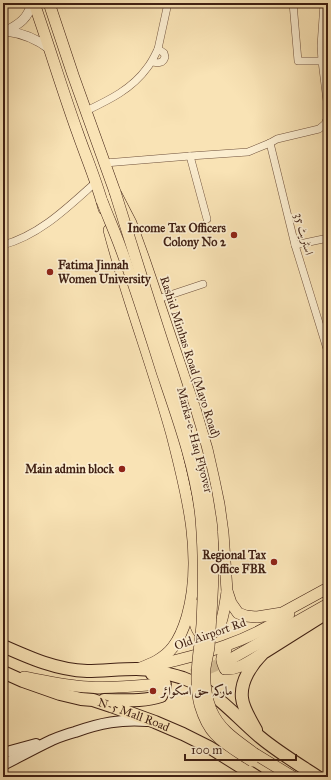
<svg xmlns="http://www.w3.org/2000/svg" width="331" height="780" font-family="'IM FELL Great Primer',Amiri,serif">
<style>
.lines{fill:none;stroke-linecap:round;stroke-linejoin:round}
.primary-tunnel{stroke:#d4bc94;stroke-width:11;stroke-dasharray:11 5.5;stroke-linecap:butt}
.minor-casing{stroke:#6e503b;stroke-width:8}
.tertiary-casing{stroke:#6e503b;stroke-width:10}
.secondary-casing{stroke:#3f1f12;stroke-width:12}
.primary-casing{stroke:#3f1f12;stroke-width:12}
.trunk-casing{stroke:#3f1f12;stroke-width:14}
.minor{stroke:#fbedcf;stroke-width:7}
.tertiary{stroke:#fbedcf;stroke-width:9}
.secondary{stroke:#fbedcf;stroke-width:10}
.primary{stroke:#f9e3b5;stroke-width:11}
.trunk{stroke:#f9e3b5;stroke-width:12}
.primary-bridge-casing{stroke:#3f1f12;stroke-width:12;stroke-linecap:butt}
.primary-bridge{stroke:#f9e3b5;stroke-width:11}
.poi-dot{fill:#8f2418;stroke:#fbedcf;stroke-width:1.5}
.labels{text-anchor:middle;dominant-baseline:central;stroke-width:3.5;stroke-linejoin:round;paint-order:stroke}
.poi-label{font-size:12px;font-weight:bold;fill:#3f1f12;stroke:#fbedcf;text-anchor:end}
.street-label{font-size:12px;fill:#3f1f12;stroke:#fbedcf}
</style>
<rect width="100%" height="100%" fill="#f9e3b5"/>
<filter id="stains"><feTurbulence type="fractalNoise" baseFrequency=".005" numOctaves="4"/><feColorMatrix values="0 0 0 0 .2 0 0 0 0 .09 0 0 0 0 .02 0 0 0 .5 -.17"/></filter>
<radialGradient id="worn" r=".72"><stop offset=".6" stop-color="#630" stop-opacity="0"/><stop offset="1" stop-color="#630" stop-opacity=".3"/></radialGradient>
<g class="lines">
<path class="primary-tunnel" d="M 160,684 L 198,673 L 229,660"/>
<defs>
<g id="minor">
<path d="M 293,3 L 298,61 L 322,61"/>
<path d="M 324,3 L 321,46 L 322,61 L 328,109"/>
<path d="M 158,49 L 168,3"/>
<path d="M 86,111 C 109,100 132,89 147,68 C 152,62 155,55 158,49 L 164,53 L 165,57 C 163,64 158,63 152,62"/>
<path d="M 270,143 L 295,245 L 328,352"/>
<path d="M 190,156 L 207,219"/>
<path d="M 105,163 L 190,156 L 248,152 L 270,143 L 277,139 L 319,129 L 325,124 L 328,117"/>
<path d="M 3,245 C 40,235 68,207 96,182"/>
<path d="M 295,245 L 328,238"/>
<path d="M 158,299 L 203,284"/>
</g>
<g id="tertiary">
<path d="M 6,31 C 22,33 37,39 50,49"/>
<path d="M 6,31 C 20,24 28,18 32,3"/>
</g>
<g id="secondary">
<path d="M 3,753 L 36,744"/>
<path d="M 3,765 C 19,757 35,748 52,740 C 59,737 67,734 75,732 C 100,723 121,719 147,721"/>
</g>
<g id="primary">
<path d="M 34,3 C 49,46 62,89 77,131 C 86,157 97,182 104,209"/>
<path d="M 49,3 L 73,75 L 115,192 L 131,223 L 144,259 L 196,412 L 207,449 L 214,480 L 219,504 L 223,533 L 227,591 L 231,603 L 238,613 L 246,616 L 257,617 L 282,613 L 326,589"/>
<path d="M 109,230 C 127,299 153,366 172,435 C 187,493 204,558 187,617 C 184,627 180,638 173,647 C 164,659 151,664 138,669"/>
<path d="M 193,604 C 194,613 193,636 207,635 C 211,634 215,632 218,629 C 224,619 225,603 227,592"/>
<path d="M 226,650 C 220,658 221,660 225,669 C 238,670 248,662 260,655"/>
<path d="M 229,660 L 328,604"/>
<path d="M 156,665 C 202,655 249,641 289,614"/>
<path d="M 24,677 C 45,681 66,686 88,687 C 112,689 136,686 160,684"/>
<path d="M 255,754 L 293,777"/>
</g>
<g id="trunk">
<path d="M 3,646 C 30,658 57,670 87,671 C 103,671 119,669 136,669 C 149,669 170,674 183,678 C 214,689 236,717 260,737 C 278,752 298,764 318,777"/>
<path id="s1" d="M 3,672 L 23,681 L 60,694 L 81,699 L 93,700 L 111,706 L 155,722 L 183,734 L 209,747 L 257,777"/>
<path d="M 104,700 C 123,700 144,702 161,696 C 169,682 164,679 152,674"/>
<path d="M 256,730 C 251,720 243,709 242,698 C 240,681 252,664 263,653 L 328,612"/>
</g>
</defs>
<use href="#minor" class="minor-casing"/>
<use href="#tertiary" class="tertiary-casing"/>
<use href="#secondary" class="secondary-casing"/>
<use href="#primary" class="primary-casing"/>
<use href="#trunk" class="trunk-casing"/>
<use href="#minor" class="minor"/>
<use href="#tertiary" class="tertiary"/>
<use href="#secondary" class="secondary"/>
<use href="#primary" class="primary"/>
<use href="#trunk" class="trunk"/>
<defs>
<g id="primary-bridge">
<path d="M 115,192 C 134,253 153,314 173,374 C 187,418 202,462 209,508 C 210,516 212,524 212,532 C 215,571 211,609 209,647 C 208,654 206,661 205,668 C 204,682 206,697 211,710 C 220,731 238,741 255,754"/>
<path d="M 102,201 C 108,217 115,232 121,249 C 136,289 149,331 162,372 C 178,419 196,468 201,518 C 204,554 204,587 202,624 C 200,651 193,678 200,705 C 203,715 208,727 215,734 C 225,745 240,753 252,761"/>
</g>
</defs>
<use href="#primary-bridge" class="primary-bridge-casing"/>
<use href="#primary-bridge" class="primary-bridge"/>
</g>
<g class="poi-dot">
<circle cx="234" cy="235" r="4"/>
<circle cx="50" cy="272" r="4"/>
<circle cx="122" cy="469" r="4"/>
<circle cx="274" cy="562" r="4"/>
<circle cx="153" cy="691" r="4"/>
</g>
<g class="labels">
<g class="poi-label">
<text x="226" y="228">Income Tax Officers<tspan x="226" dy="14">Colony No 2</tspan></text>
<text x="58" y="265" text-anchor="start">Fatima Jinnah<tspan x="58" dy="14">Women University</tspan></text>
<text x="114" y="469">Main admin block</text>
<text x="266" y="555">Regional Tax<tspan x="266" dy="14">Office FBR</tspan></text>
<text x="161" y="691" text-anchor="start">مارکہ حق اسکوائر</text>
</g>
<g class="street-label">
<text transform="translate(304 234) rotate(75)">اسٹریٹ 35</text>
<text transform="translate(190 357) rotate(72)">Rashid Minhas Road (Mayo Road)</text>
<text transform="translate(195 440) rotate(75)">Marka-e-Haq Flyover</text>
<text transform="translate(210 634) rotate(-19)">Old Airport Rd</text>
<text stroke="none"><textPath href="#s1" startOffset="138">N-5 Mall Road</textPath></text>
</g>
</g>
<rect width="331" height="780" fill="none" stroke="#f9e3b5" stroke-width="16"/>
<rect x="4" y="4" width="323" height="772" fill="none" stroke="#3f1f12" stroke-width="2"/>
<rect x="8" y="8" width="315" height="764" fill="none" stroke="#3f1f12"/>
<path d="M185 754v6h111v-6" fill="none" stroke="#3f1f12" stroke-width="2"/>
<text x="191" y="754" font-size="12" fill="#3f1f12" stroke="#fbedcf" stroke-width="3" paint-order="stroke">100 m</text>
<rect width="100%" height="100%" filter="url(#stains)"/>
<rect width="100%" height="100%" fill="url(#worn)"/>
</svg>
